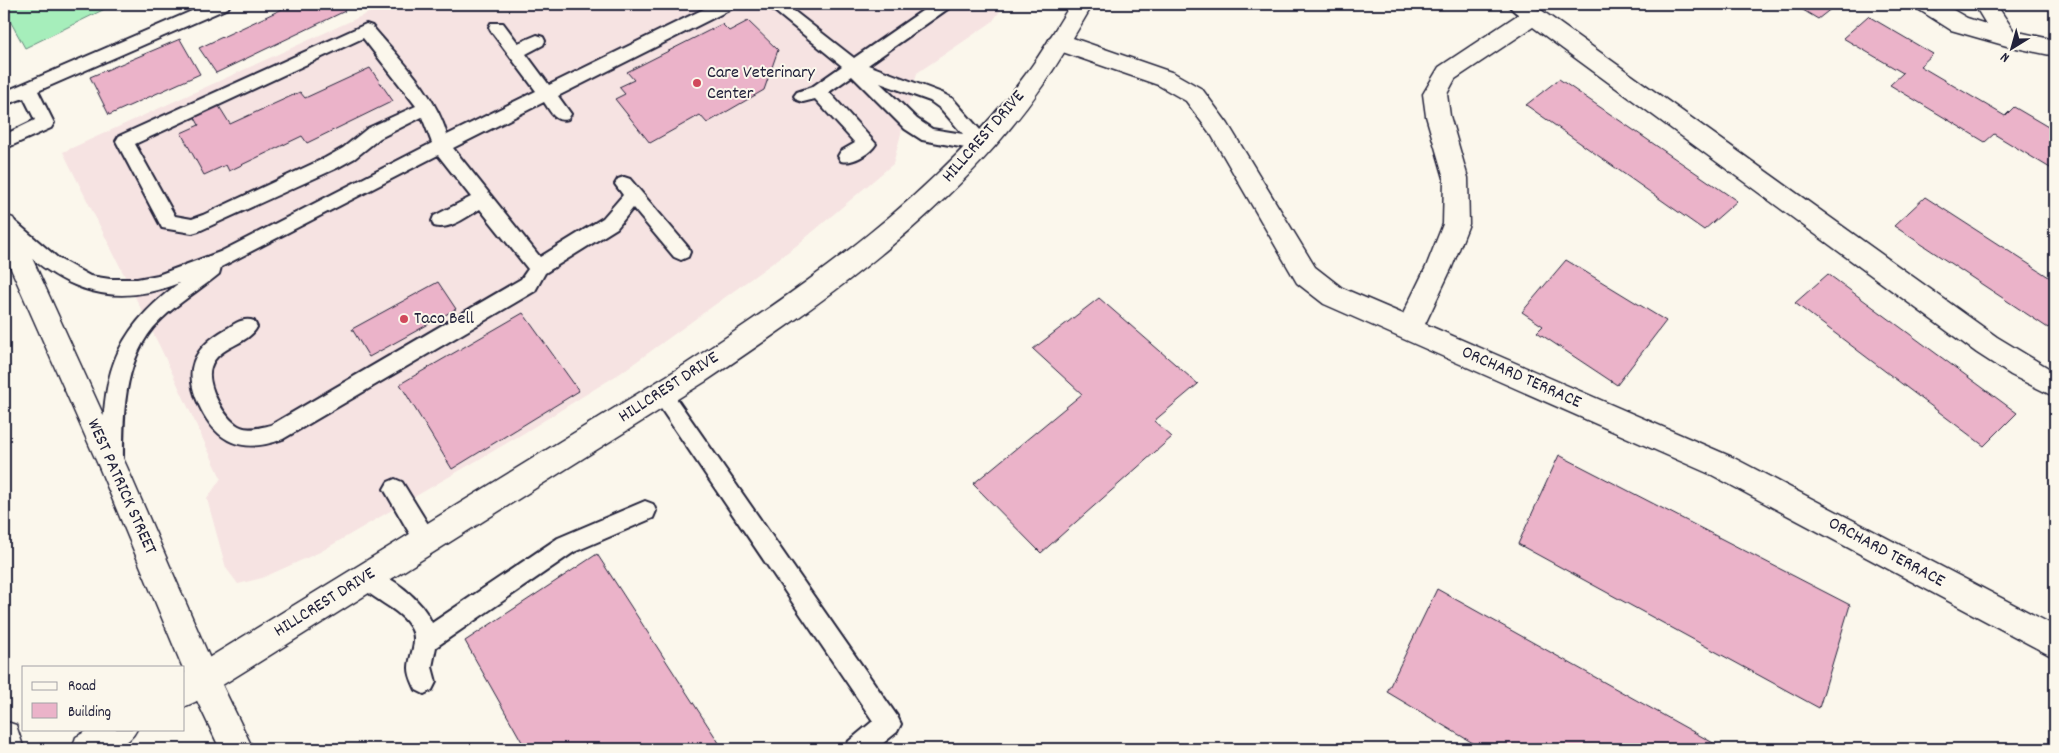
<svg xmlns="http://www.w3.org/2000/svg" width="2059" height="753" font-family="Dekko,sans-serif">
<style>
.built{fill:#f6e3e2}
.green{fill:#a6eebb;stroke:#64887b}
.building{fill:#ebb3c9;stroke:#22223b}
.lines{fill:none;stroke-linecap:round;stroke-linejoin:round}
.service-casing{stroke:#22223b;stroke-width:4}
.minor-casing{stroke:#22223b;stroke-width:3}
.tertiary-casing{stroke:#22223b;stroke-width:3}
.primary-casing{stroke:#22223b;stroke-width:3}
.service{fill:#fbf7ec;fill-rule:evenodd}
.minor{fill:#fbf7ec;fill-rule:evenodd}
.tertiary{fill:#fbf7ec;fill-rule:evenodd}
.primary{fill:#fbf7ec;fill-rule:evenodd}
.poi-dot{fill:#d1495b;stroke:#fbf7ec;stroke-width:2}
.labels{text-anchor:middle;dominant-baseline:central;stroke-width:4;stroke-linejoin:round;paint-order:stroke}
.poi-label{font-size:18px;fill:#22223b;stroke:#fbf7ec;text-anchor:start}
.street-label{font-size:18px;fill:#22223b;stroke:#fbf7ec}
</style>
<rect width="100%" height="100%" fill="#fbf7ec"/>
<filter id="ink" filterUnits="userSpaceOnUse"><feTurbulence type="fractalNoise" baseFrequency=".02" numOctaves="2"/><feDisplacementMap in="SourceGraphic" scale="10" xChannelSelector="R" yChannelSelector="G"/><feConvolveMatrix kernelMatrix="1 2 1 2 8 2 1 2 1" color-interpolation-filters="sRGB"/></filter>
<g filter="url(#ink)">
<path class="built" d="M 388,4 L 1005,4 L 992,22 L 917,73 L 893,164 L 796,246 L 622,372 L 524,433 L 320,552 L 262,578 L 238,584 L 226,568 L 207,499 L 221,478 L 161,349 L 63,152 Z"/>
<path class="green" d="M 4,4 L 115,4 L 25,48 L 4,10 Z"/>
<g class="building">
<path d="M 293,4 L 340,4 L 345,11 L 216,73 L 199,48 Z"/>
<path d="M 1793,4 L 1837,4 L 1818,19 Z"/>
<path d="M 1868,16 L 1933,54 L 1920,66 L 2005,116 L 2014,107 L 2055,131 L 2055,171 L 1994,134 L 1985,142 L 1890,85 L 1903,73 L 1843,38 Z"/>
<path d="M 748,21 L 778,50 L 764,90 L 707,123 L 700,115 L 650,143 L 615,99 L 625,94 L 619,87 L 634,80 L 627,72 L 722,24 L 729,31 Z"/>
<path d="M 180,39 L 200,74 L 109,115 L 90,77 Z"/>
<path d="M 370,68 L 393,101 L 307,143 L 302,136 L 229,171 L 226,165 L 204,175 L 181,133 L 199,125 L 193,114 L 217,103 L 230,124 L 300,92 L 305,98 Z"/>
<path d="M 1559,79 L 1737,201 L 1704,230 L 1526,105 Z"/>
<path d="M 1925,197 L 2055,281 L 2055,320 L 2048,328 L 1894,226 Z"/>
<path d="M 1566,260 L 1666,321 L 1617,385 L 1537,332 L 1543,326 L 1522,312 Z"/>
<path d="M 1828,274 L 2017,413 L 1984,446 L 1795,303 Z"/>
<path d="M 438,282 L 456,309 L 369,357 L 352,329 Z"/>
<path d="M 1099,298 L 1198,384 L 1154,421 L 1172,437 L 1041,553 L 973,484 L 1082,394 L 1033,349 Z"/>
<path d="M 523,313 L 579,391 L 452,469 L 400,384 Z"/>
<path d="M 1559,455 L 1850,605 L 1819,708 L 1518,544 Z"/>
<path d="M 597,554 L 723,749 L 526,749 L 465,641 Z"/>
<path d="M 1437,589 L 1724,749 L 1483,749 L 1387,692 Z"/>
</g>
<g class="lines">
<defs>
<g id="service">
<path d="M 208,4 L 230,4 L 228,8 L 38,91 L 54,123 L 51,128 L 4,149 L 4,135 L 35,120 L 24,98 L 4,105 L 4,92 Z"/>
<path d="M 714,4 L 735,4 L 733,8 L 558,96 L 571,114 L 568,119 C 555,123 551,112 544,102 L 453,148 L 540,257 L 603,218 L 623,195 L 615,184 L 618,179 L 624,177 L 630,179 L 688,247 L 690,252 L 688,257 L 681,260 L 674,257 L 633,208 L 617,228 L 545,273 L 535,291 L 283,439 C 243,454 217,444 199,405 C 183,370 193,348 226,329 C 235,324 243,317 254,321 L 257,327 C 248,345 218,346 211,367 C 205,384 225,421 241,427 C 249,431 263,427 271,425 L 521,279 L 528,269 L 480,209 C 468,216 449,231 434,226 L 432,221 L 434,216 L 471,197 L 438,155 L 221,267 L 219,274 C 197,292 171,307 153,328 C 123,365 123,416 123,461 L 120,468 L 113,470 L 106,468 L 103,461 C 102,378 110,335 179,283 C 105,312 57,285 4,234 L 4,216 L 11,218 L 59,259 L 90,276 L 110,279 L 137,279 L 158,275 L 220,252 L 432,143 L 422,117 L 380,138 L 355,158 L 337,168 L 199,231 L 192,233 L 162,228 L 116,141 L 119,136 L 366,24 L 372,26 C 399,58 436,94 447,135 L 536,91 L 491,31 L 489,27 L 491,23 L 503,23 L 518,43 L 537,35 L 543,37 L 545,41 L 543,45 L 526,54 L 549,85 ZM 363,38 L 416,106 L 368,128 L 343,148 L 325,158 L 203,215 L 192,219 L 175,216 L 135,144 Z"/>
<path d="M 766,4 L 785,4 L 854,58 L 932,4 L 951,4 L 949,8 L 868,65 L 942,93 L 953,99 L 988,139 L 991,144 L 988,149 L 982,151 L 922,140 L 905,129 L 852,76 L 829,92 L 876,144 C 870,154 852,164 841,161 L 838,156 L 841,151 L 855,143 L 815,99 L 803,102 L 797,100 L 794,96 L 797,92 L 812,87 L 842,66 ZM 880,83 L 930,101 L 941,109 L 963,134 L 932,129 L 917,119 Z"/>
<path d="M 1508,4 L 1527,4 L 1541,16 L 1539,20 C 1528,23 1514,13 1508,4 Z"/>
<path d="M 662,385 L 669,388 L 897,716 L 901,724 L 897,732 L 876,749 L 845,749 L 849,741 L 873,721 L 655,400 L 652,394 L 655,388 Z"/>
<path d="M 395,479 L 402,482 L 434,534 L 437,541 L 434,548 L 426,551 L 418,548 L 388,496 L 384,489 L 388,482 Z"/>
<path d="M 645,501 L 653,504 L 656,511 L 653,518 L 574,552 L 436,647 L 432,667 L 436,682 L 432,690 L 424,694 L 416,690 C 413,683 409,676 409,668 C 409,656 418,642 412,630 C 401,606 365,599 356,578 L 359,571 L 367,567 C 392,577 421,598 432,623 L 558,538 Z"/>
</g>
<g id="minor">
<path d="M 1915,4 L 1943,4 L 1967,18 L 1986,24 L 1974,4 L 1996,4 L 2014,31 L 2055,40 L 2055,56 L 2007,46 L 1951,30 L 1918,9 Z"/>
<path d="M 1533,8 L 1541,10 L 1997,337 L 2055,372 L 2055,397 L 2011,375 L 1977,353 L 1533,27 L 1455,79 L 1447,94 L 1450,116 L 1468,178 L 1469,224 L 1452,267 L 1425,324 L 1732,457 L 2055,626 L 2055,658 L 1712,475 L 1324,304 L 1297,283 L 1212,136 L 1186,101 L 1158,85 L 1051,48 L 1048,42 L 1051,36 L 1059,34 L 1067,36 L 1174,73 L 1202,89 L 1228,124 L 1315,267 L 1342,288 L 1403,314 L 1426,267 L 1443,224 L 1444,178 L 1426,116 L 1423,94 L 1439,67 L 1525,10 Z"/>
</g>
<g id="tertiary">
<path d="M 1071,4 L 1093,4 C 1077,31 1061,59 1043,85 C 958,208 828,299 706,381 L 240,674 L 195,702 L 184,707 L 184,673 L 686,364 C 811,282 936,195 1026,74 C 1043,52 1056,27 1071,4 Z"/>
<path d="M 90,729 L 137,729 C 126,753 98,749 72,749 L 76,737 Z"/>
</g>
<g id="primary">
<path d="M 4,215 L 13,218 L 17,225 L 127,467 L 214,668 L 253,749 L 220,749 L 192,690 L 99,467 L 4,253 Z"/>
<path d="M 4,721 L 16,725 L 24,749 L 4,749 Z"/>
</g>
</defs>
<use href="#service" class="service-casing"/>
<use href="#minor" class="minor-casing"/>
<use href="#tertiary" class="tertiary-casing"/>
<use href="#primary" class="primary-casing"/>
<use href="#service" class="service"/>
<use href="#minor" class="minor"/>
<use href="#tertiary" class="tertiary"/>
<use href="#primary" class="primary"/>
</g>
</g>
<g class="poi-dot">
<circle cx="697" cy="83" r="5"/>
<circle cx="404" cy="319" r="5"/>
</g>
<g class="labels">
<g class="poi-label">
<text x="707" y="73">Care Veterinary<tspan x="707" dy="21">Center</tspan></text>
<text x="414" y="319">Taco Bell</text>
</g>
<g class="street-label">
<text transform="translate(984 137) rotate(-49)">HILLCREST DRIVE</text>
<text transform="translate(1521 378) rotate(24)">ORCHARD TERRACE</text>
<text transform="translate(669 388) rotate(-33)">HILLCREST DRIVE</text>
<text transform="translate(121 487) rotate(66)">WEST PATRICK STREET</text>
<text transform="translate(1886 553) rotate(28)">ORCHARD TERRACE</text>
<text transform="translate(325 603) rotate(-32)">HILLCREST DRIVE</text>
</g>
</g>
<rect width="2059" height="753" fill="none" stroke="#fbf7ec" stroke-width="20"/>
<rect x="10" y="10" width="2039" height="733" fill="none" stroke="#22223b" stroke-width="2" filter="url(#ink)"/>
<rect x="22" y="666" width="162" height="65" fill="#fbf7ec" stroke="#a4a2a5"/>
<rect x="32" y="682" width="25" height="8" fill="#fbf7ec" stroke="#a4a2a5"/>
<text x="68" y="690" font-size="15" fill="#22223b">Road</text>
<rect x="32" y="703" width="25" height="15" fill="#ebb3c9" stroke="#a4a2a5"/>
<text x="68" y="716" font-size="15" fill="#22223b">Building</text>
<g transform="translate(2012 48) rotate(217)" stroke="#fbf7ec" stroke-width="4" paint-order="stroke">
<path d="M0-4L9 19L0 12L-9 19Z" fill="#22223b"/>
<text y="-8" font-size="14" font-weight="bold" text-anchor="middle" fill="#22223b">N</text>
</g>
</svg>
